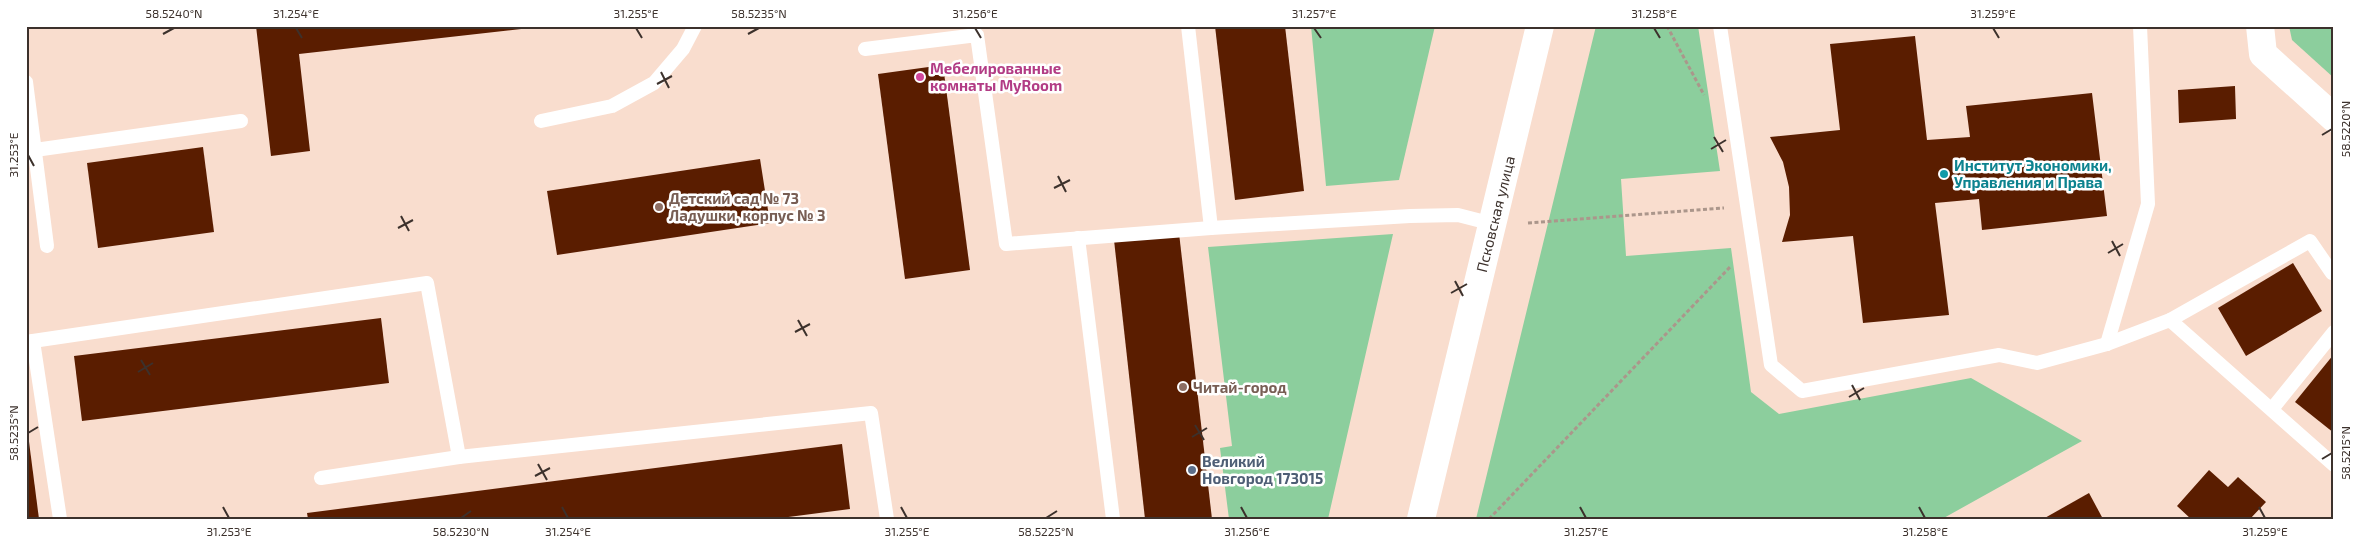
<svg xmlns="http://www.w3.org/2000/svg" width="2360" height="545" font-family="'Exo 2',sans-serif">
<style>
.green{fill:#8cce9d}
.building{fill:#5a1d00}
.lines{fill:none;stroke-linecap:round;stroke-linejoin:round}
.path{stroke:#ab968b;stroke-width:3;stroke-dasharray:4 2.5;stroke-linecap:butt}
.lane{stroke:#fff;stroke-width:14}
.street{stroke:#fff;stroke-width:28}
.primary{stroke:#fff;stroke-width:28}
.ticks{fill:none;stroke:#3c312c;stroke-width:2}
.hotel-dot{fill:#d1479c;stroke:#fff;stroke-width:2}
.culture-dot{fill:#0f9aa8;stroke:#fff;stroke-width:2}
.education-dot{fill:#8d6e63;stroke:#fff;stroke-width:2}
.service-dot{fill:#5c6f8a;stroke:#fff;stroke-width:2}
.labels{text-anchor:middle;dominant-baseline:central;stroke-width:5;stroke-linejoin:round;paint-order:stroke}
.hotel-label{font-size:15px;font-weight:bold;fill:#b23c85;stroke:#fff;text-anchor:start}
.culture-label{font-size:15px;font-weight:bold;fill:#0d838f;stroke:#fff;text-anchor:start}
.education-label{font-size:15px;font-weight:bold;fill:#785e54;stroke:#fff;text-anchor:start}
.street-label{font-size:15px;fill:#3c312c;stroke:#fff}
.service-label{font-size:15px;font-weight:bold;fill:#4e5e75;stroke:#fff;text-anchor:start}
.neatline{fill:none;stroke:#3c312c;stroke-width:2}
.ticks-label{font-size:12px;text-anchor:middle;fill:#3c312c}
</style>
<rect width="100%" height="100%" fill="#f9ddce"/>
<g class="green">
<path d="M 1311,26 L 1435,26 L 1399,180 L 1326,186 Z"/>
<path d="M 1596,26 L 1698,26 L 1720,171 L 1621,179 L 1626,256 L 1731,248 L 1751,392 L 1779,414 L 1971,378 L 2082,441 L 1942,519 L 1476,519 Z"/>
<path d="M 2289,26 L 2334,26 L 2334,78 L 2292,40 Z"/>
<path d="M 1393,234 L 1328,519 L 1229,519 L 1220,448 L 1232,446 L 1208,247 Z"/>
</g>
<g class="building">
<path d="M 256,26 L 530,26 L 530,28 L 299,54 L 310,151 L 271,156 Z"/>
<path d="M 1215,26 L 1285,26 L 1304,191 L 1235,200 Z"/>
<path d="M 1915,36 L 1927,140 L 1970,137 L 1966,106 L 2092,93 L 2107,216 L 1982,230 L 1979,199 L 1935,203 L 1949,315 L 1863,323 L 1853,236 L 1782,242 L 1790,215 L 1789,187 L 1783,162 L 1770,137 L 1840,130 L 1830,44 Z"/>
<path d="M 943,65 L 970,270 L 905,279 L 878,74 Z"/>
<path d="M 2235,86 L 2236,119 L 2179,123 L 2178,90 Z"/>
<path d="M 203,147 L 214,232 L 98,248 L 87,163 Z"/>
<path d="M 760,159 L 770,223 L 557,255 L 547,191 Z"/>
<path d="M 1179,233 L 1212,519 L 1145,519 L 1114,240 Z"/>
<path d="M 2293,263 L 2322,311 L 2246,356 L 2218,308 Z"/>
<path d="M 381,318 L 389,383 L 82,421 L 74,356 Z"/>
<path d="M 2334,354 L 2334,433 L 2295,402 Z"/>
<path d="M 26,434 L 28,434 L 39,519 L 26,519 Z"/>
<path d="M 842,444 L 850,509 L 773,519 L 308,519 L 307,513 Z"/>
<path d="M 2209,470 L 2228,487 L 2238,477 L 2266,502 L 2250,519 L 2191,519 L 2177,506 Z"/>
<path d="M 2089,493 L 2103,519 L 2043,519 Z"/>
</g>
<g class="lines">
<g class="path">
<path d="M 1667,26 L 1704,95"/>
<path d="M 1528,223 L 1724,208"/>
<path d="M 1489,519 L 1731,266"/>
</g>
<g class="lane">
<path d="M 1188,26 L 1211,228"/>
<path d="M 1720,26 L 1771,365 L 1802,391 L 1999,355 L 2037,363 L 2107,344 L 2170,320 L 2334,465"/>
<path d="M 865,49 L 977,35 L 1006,244 L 1211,228 L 1410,216 L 1458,215 L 1493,224"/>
<path d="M 26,82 L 47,246"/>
<path d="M 541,121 L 612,106 L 654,83 L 683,49 L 695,26"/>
<path d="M 35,150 L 241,121"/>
<path d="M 1078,238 L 1113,519"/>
<path d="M 2170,320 L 2310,241 L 2332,273"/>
<path d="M 33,341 L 60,519"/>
<path d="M 26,342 L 427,283 L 459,457"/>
<path d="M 2107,344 L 2148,204 L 2140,26"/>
<path d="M 2272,409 L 2334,332"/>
<path d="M 321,478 L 459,457 L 871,413 L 887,519"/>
</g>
<path class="street" d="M 2260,26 L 2263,54 L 2334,118"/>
<path class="primary" d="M 1421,519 L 1540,26"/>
</g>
<path class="ticks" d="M 296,28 L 302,38M 636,28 L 642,38M 975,28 L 981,38M 1314,28 L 1321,38M 1654,28 L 1660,38M 1993,28 L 1999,38M 163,34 L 174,28M 748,34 L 759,28M 661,72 L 669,88M 657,84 L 672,76M 2322,135 L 2332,129M 1714,137 L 1723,152M 1711,149 L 1726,140M 28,155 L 34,166M 1058,176 L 1066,192M 1054,188 L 1070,180M 401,216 L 409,231M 398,228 L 413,220M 2112,241 L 2120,256M 2108,253 L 2123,244M 1455,281 L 1463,296M 1451,293 L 1467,284M 798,320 L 807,336M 795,332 L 810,324M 141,360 L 150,375M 138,372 L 153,363M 1852,385 L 1860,400M 1849,397 L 1864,388M 1195,425 L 1204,440M 28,433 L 38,427M 1192,437 L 1207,428M 2322,459 L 2332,453M 538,464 L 547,480M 535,476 L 550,468M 223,507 L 229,518M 562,507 L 568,518M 901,507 L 907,518M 1241,507 L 1247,518M 1580,507 L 1586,518M 1919,507 L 1925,518M 2259,507 L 2265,518M 461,518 L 471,511M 1046,518 L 1057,511"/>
<circle class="hotel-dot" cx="920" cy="77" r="5"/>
<circle class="culture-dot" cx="1944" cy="174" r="5"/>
<g class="education-dot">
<circle cx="659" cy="207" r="5"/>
<circle cx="1183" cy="387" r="5"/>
</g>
<circle class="service-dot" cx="1192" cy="470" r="5"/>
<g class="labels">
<g class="hotel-label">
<text x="930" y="68">Мебелированные<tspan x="930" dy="17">комнаты MyRoom</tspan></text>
</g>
<g class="culture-label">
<text x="1954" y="165">Институт Экономики,<tspan x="1954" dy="17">Управления и Права</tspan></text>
</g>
<g class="education-label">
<text x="669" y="198">Детский сад № 73<tspan x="669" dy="17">Ладушки, корпус № 3</tspan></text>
<text x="1193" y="387">Читай-город</text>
</g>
<g class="street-label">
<text transform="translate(1495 214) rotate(-76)">Псковская улица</text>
</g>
<g class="service-label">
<text x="1202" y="461">Великий<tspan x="1202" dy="17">Новгород 173015</tspan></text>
</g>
</g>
<rect width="2360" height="545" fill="none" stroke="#ffffff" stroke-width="55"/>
<rect x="28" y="28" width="2304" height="490" class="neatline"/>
<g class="ticks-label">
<text x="174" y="18">58.5240°N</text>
<text x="296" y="18">31.254°E</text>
<text x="636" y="18">31.255°E</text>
<text x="759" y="18">58.5235°N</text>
<text x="975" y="18">31.256°E</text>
<text x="1314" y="18">31.257°E</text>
<text x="1654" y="18">31.258°E</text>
<text x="1993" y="18">31.259°E</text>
<text transform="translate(2346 129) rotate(-90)" y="4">58.5220°N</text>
<text transform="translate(14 155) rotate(-90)" y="4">31.253°E</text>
<text transform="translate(14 433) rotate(-90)" y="4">58.5235°N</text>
<text transform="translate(2346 453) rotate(-90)" y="4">58.5215°N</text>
<text x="229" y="536">31.253°E</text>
<text x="461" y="536">58.5230°N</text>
<text x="568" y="536">31.254°E</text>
<text x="907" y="536">31.255°E</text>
<text x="1046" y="536">58.5225°N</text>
<text x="1247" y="536">31.256°E</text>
<text x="1586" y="536">31.257°E</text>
<text x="1925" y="536">31.258°E</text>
<text x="2265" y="536">31.259°E</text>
</g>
</svg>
